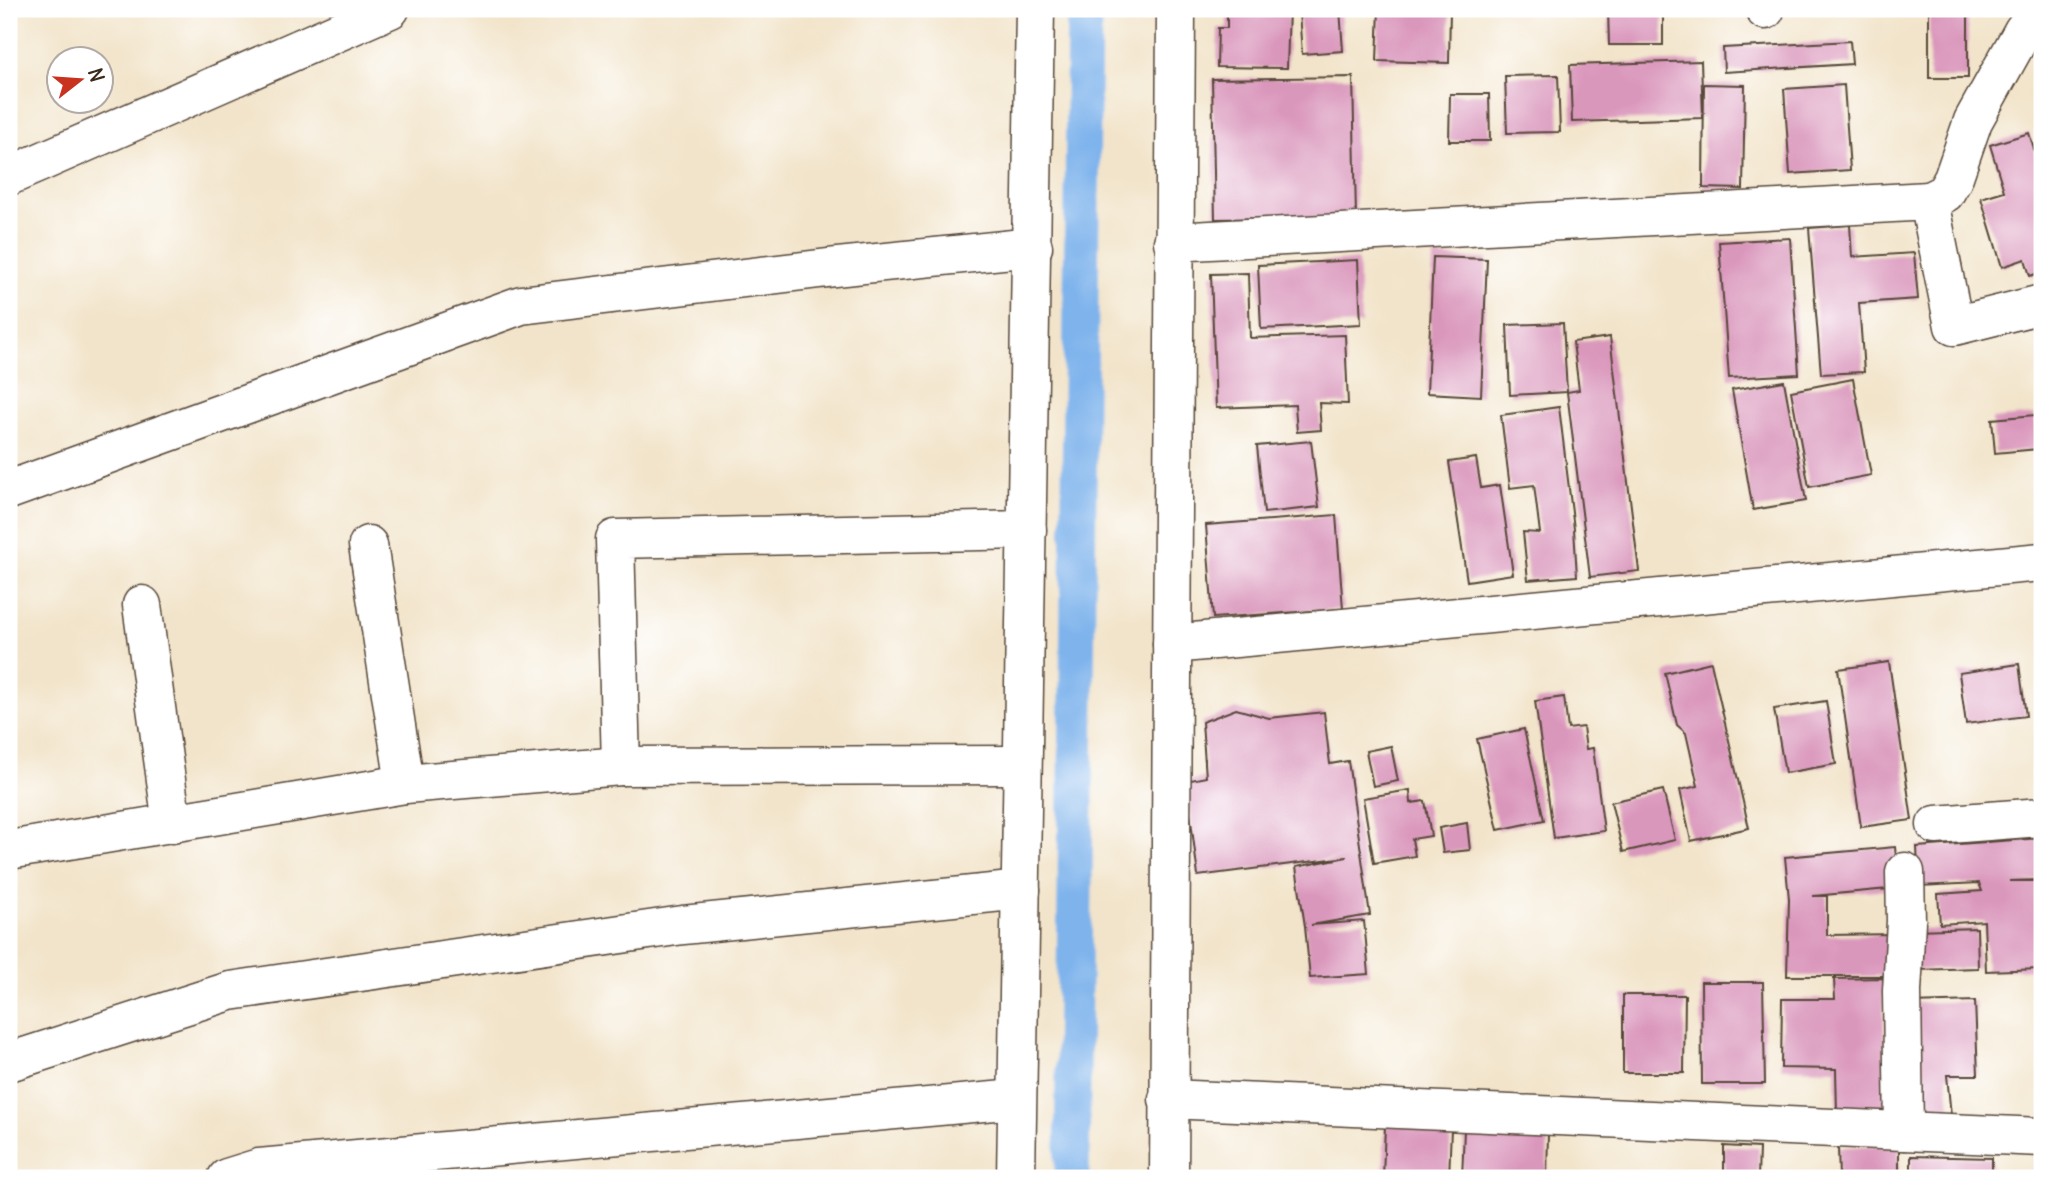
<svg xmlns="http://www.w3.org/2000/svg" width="2051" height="1187" font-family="Delius,sans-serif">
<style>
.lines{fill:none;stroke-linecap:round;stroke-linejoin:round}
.canal{stroke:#7eb3ec;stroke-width:35}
.building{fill:#da97bc}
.minor-casing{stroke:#564638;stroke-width:41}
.minor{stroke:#fff;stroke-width:38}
</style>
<rect width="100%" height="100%" fill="#fff"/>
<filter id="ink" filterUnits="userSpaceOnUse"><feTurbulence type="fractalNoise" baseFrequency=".0143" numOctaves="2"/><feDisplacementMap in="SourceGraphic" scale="14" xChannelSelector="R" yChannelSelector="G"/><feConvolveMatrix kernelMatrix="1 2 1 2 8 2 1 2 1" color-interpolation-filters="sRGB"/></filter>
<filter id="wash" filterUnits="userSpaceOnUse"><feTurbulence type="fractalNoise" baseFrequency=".00686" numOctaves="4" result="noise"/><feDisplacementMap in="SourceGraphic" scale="28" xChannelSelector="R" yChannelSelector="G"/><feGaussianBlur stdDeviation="1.57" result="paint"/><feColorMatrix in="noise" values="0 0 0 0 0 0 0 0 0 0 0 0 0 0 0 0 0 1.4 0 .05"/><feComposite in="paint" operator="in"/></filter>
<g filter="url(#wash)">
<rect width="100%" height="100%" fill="#f2e4ca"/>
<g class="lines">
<path class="canal" d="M 1072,1178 L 1084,9"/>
</g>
<g id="blocks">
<g class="building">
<path d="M 1227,9 L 1289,9 L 1287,68 L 1217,67 L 1218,28 L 1227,28 Z"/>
<path d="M 1340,9 L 1343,51 L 1302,54 L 1299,12 Z"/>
<path d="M 1379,9 L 1450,9 L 1449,63 L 1377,61 Z"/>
<path d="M 1608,9 L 1663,9 L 1663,45 L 1609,45 Z"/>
<rect x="1929" y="9" width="39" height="69"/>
<path d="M 1850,41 L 1852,64 L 1724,72 L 1723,48 Z"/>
<path d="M 1701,61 L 1703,118 L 1572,122 L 1570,65 Z"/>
<path d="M 1558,75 L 1560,132 L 1507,133 L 1505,76 Z"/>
<path d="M 1353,77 L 1356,217 L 1215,219 L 1212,79 Z"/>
<path d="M 1704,84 L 1745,85 L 1743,189 L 1703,188 Z"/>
<path d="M 1844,85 L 1850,170 L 1790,174 L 1784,89 Z"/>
<path d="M 1450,94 L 1489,94 L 1490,141 L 1449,141 Z"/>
<path d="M 2029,133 L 2042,175 L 2042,272 L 2030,276 L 2025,259 L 2002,267 L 1981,198 L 2004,191 L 1990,145 Z"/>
<path d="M 1850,225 L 1852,257 L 1914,253 L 1918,299 L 1859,303 L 1864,372 L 1821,374 L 1809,228 Z"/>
<path d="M 1790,238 L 1799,374 L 1729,378 L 1719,242 Z"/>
<path d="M 1433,257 L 1487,259 L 1481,396 L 1427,393 Z"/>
<path d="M 1358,260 L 1361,324 L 1261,329 L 1258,265 Z"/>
<path d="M 1248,273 L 1250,338 L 1345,335 L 1348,404 L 1319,403 L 1321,430 L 1297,432 L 1295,405 L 1216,408 L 1211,274 Z"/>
<path d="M 1563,323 L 1567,392 L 1510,395 L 1507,325 Z"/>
<path d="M 1610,337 L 1639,571 L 1590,577 L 1567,392 L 1579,390 L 1573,342 Z"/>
<path d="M 1853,379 L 1871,475 L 1809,487 L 1791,391 Z"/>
<path d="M 1784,381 L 1806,501 L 1753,510 L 1732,390 Z"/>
<path d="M 1559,407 L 1574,529 L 1577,576 L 1528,580 L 1523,532 L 1540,533 L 1534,485 L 1510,488 L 1501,415 Z"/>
<path d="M 2035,415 L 2038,449 L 1995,453 L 1992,419 Z"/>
<path d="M 1311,441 L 1319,507 L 1264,513 L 1257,446 Z"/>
<path d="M 1476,458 L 1481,488 L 1500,485 L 1513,574 L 1467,581 L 1449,462 Z"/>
<path d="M 1336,515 L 1343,609 L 1213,618 L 1206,525 Z"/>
<path d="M 1711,662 L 1749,828 L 1691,841 L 1680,790 L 1698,786 L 1686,733 L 1677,725 L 1665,673 Z"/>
<path d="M 1889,662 L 1912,820 L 1861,827 L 1838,669 Z"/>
<path d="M 2019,664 L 2026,716 L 1966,724 L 1959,673 Z"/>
<path d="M 1564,697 L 1568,729 L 1583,727 L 1586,749 L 1593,748 L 1604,831 L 1554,838 L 1535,701 Z"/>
<path d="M 1826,701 L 1836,764 L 1785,773 L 1774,709 Z"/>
<path d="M 1236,709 L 1269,718 L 1324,712 L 1330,764 L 1348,761 L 1370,915 L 1311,925 L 1364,921 L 1369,974 L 1310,978 L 1305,926 L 1296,867 L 1347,857 L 1198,876 L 1186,781 L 1206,777 L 1202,722 Z"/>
<path d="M 1524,729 L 1544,820 L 1498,830 L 1477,739 Z"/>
<path d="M 1391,746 L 1398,781 L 1373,786 L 1366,751 Z"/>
<path d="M 1410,790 L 1411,803 L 1425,801 L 1431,836 L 1412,839 L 1415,856 L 1374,863 L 1363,798 Z"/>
<path d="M 1663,790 L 1675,840 L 1623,852 L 1611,802 Z"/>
<path d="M 1467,823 L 1470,850 L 1443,853 L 1439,828 Z"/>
<path d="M 2042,838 L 2042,880 L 2009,881 L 2038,881 L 2042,969 L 1986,971 L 1984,921 L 1940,924 L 1938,894 L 1982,891 L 1979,883 L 1919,886 L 1917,847 Z"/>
<path d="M 1895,847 L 1899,888 L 1813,896 L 1827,896 L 1827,935 L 1900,934 L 1901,976 L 1787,976 L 1789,899 L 1785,857 Z"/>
<path d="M 1977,928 L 1978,968 L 1917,970 L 1916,930 Z"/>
<path d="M 1883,978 L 1886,1114 L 1837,1114 L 1836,1069 L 1781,1068 L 1782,999 L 1835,999 L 1834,979 Z"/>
<path d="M 1701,982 L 1763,982 L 1765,1084 L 1702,1084 Z"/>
<path d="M 1623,995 L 1685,995 L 1684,1073 L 1623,1073 Z"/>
<path d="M 1975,1001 L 1978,1075 L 1947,1075 L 1951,1116 L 1921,1119 L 1912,1003 Z"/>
<path d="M 1385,1125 L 1451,1128 L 1449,1178 L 1383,1178 Z"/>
<path d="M 1464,1130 L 1548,1133 L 1547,1178 L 1462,1178 Z"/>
<path d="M 1724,1146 L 1759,1148 L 1758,1178 L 1724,1178 Z"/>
<path d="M 1899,1146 L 1899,1178 L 1839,1178 L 1838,1147 Z"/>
<path d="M 1911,1156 L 1992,1158 L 1992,1178 L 1911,1178 Z"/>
</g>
</g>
</g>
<g filter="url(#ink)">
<use href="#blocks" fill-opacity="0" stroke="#564638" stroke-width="2"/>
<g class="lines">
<defs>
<g id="minor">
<path d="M 1765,9 L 1765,10"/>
<path d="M 9,176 L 390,9"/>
<path d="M 1929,201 L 1945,193 L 1953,179 L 1973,121 L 2023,31 L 2039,9"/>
<path d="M 1173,242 L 1929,201 L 1954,326 L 2042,304"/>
<path d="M 9,490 L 521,305 L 836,267 L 1033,247"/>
<path d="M 368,545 L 405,784"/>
<path d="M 142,605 L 172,824"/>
<path d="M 1172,644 L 2042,562"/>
<path d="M 621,766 L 615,539 L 1027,530"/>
<path d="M 1936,825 L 2042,817"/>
<path d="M 9,850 L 405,784 L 621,766 L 1022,765"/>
<path d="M 9,1062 L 230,991 L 683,925 L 1021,890"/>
<path d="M 1168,1099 L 2042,1137"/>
<path d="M 1904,1131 L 1902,991 L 1906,921 L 1905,872"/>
<path d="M 227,1178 L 259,1168 L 1016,1099"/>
<path d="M 1016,1178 L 1035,9"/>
<path d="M 1169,1178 L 1176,9"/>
</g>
</defs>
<use href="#minor" class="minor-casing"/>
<use href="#minor" class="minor"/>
</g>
</g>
<rect width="2051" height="1187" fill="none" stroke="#fff" stroke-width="35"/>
<g transform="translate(80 80) rotate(73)"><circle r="33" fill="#ffffff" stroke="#b1aaa5" stroke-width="2"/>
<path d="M0-5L12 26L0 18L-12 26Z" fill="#c8321e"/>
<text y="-10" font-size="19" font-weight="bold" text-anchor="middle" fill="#3b2a1e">N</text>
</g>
</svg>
